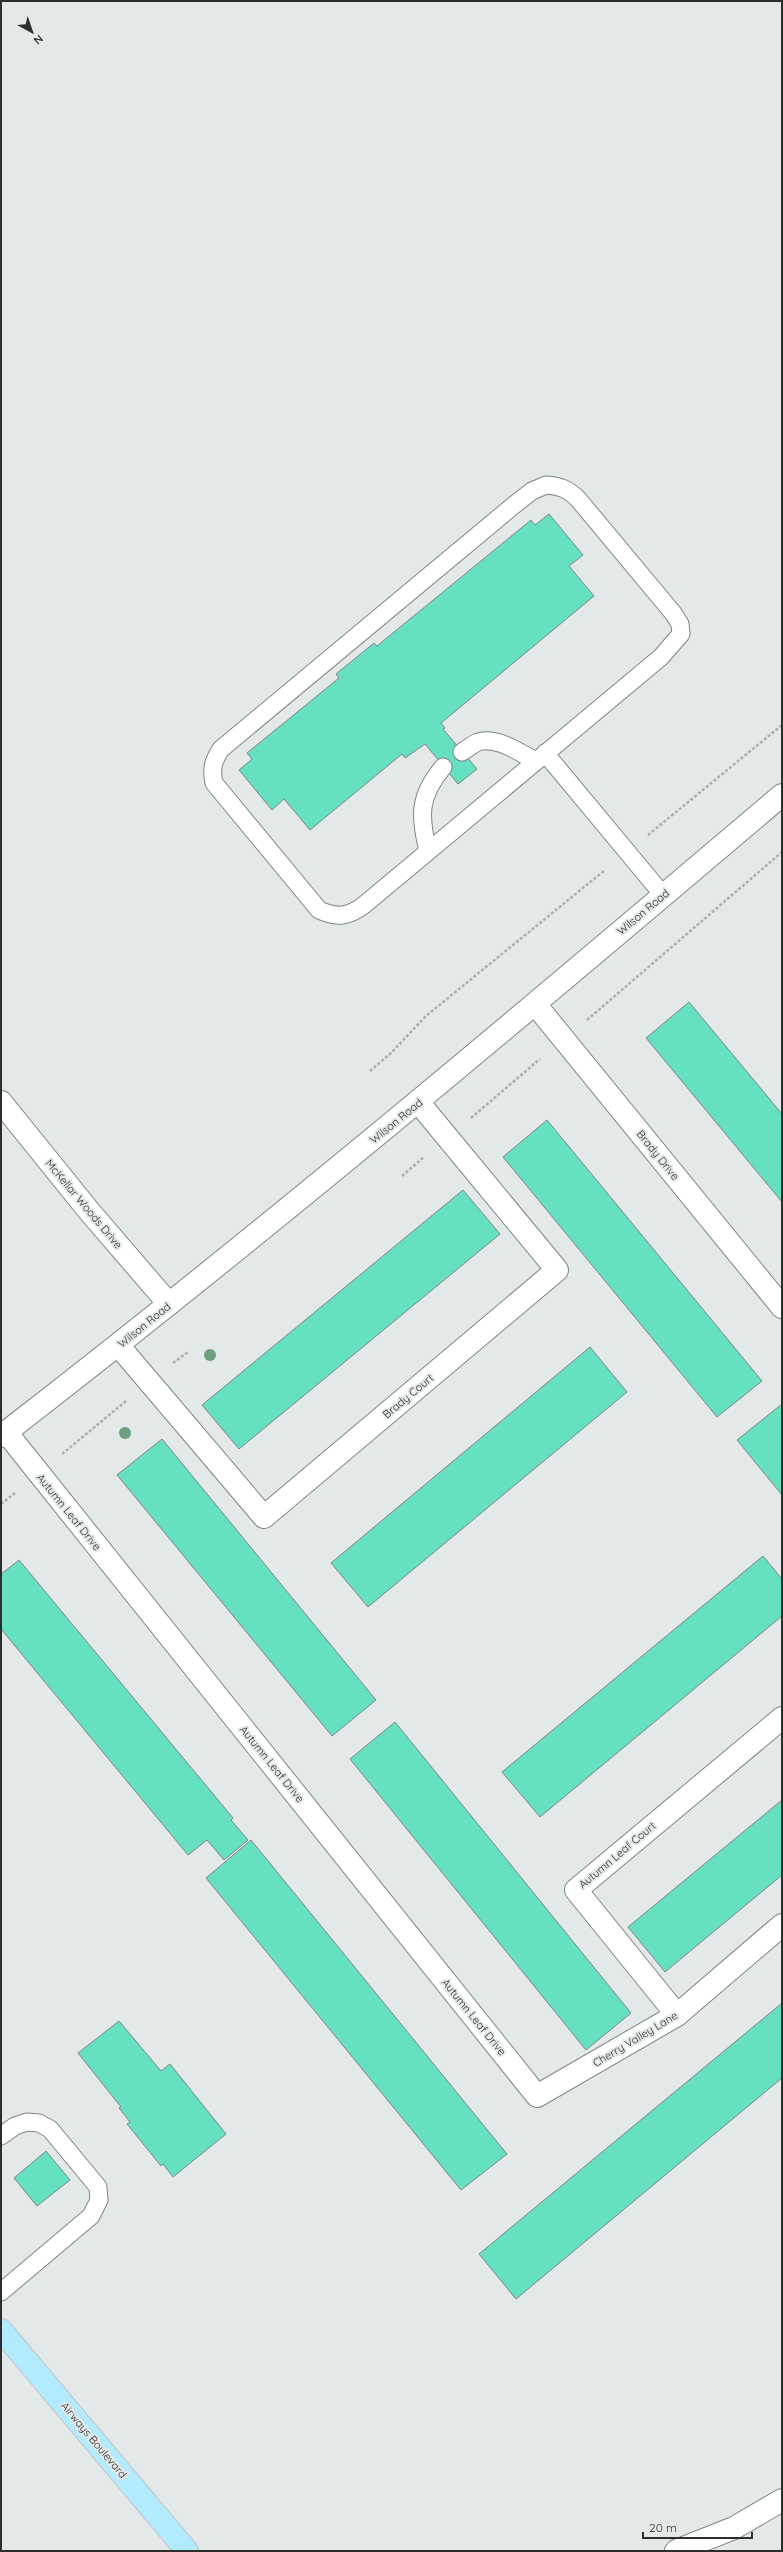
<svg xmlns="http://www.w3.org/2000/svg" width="783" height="2552" font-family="Quicksand,sans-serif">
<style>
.building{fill:#65e0c1;stroke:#838685}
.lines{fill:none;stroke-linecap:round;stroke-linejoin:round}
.service-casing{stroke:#808484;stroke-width:19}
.minor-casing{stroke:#808484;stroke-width:24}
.tertiary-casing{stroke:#808484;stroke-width:24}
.primary-casing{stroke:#c4c4c4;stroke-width:24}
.path{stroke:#acafaf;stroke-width:2.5;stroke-dasharray:3 2;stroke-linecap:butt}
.service{stroke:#fff;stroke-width:17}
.minor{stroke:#fff;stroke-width:22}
.tertiary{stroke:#fff;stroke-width:22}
.primary{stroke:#b2eafe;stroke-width:22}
.tree{fill:#6da081}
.labels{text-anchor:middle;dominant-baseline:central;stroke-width:4;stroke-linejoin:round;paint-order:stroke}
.street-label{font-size:11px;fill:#2c2d2d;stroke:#e3e8e8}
</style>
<rect width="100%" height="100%" fill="#e3e8e8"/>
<g class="building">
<path d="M 549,514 L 583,555 L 569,566 L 594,596 L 441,723 L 445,728 L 443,729 L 477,769 L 458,784 L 425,744 L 405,758 L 402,754 L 310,830 L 284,799 L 272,810 L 239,770 L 252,759 L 247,753 L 339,678 L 336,674 L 374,643 L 377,646 L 531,520 L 535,525 Z"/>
<path d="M 689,1002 L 782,1114 L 782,1202 L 646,1038 Z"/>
<path d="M 547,1120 L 762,1381 L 717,1417 L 503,1157 Z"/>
<path d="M 463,1190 L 500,1234 L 239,1449 L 202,1405 Z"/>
<path d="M 590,1347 L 627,1392 L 368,1607 L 331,1563 Z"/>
<path d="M 782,1404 L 782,1495 L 737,1440 Z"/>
<path d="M 162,1439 L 376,1700 L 332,1736 L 117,1475 Z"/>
<path d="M 763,1556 L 782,1579 L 782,1616 L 540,1817 L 502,1772 Z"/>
<path d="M 19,1560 L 233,1818 L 231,1820 L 248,1840 L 224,1860 L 207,1840 L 188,1855 L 1,1629 L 1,1574 Z"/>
<path d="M 395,1722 L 631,2013 L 586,2050 L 350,1759 Z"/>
<path d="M 782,1800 L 782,1875 L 665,1972 L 628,1927 Z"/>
<path d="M 251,1840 L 507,2154 L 461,2190 L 206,1878 Z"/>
<path d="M 782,2003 L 782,2078 L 516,2299 L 479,2254 Z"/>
<path d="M 119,2021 L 161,2071 L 170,2064 L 226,2134 L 173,2177 L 163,2164 L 161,2166 L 127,2124 L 130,2122 L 119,2108 L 121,2107 L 78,2053 Z"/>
<path d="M 46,2151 L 70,2180 L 37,2206 L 14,2178 Z"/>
</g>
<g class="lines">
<defs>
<g id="service">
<path d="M 546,485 C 560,486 568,489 578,499 L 673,613 L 680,624 L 681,634 L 661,657 L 364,905 C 348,917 337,918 319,910 L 214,783 C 211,769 213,761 221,749 L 514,505 L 532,491 Z"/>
<path d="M 462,752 C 467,749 473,744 478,742 C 497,736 520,753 536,761"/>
<path d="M 545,753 L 663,895"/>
<path d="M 428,851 C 419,815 419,796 443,767"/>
<path d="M 1,2136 L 15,2126 L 27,2122 L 39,2123 L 50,2129 L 98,2187 L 99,2200 L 91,2216 L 1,2292"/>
</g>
<g id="minor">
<path d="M 535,1004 L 782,1307"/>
<path d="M 1,1102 L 89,1211 L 169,1304"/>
<path d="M 118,1345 L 264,1517 L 557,1270 L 419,1103"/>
<path d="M 6,1432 L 537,2096 L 677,2015 L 782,1925"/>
<path d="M 677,2015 L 576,1890 L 782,1718"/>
<path d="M 676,2551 L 734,2528 L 782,2500"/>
</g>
<path id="tertiary" d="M 1,1436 C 268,1230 525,1013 782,795"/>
<path id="primary" d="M 1,2330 L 187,2551"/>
</defs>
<use href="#service" class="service-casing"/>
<use href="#minor" class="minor-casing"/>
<use href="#tertiary" class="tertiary-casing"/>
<use href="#primary" class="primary-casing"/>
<g class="path">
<path d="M 648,835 L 782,725"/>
<path d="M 587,1020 L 782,852"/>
<path d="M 370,1071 L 391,1053 L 426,1016 L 605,870"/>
<path d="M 471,1118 L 540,1059"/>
<path d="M 402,1176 L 424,1157"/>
<path d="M 173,1363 L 188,1352"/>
<path d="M 62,1454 L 126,1401"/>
<path d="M 1,1504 L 15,1493"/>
</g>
<use href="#service" class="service"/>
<use href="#minor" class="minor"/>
<use href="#tertiary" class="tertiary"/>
<use href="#primary" class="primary"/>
</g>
<g class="tree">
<circle cx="210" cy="1355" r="6"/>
<circle cx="125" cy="1433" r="6"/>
</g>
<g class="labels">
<g class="street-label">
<text transform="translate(643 912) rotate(-40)">Wilson Road</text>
<text transform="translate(396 1121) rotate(-39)">Wilson Road</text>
<text transform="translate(658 1155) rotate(51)">Brady Drive</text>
<text transform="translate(84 1204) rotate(50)">McKellar Woods Drive</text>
<text transform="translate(144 1325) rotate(-39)">Wilson Road</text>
<text transform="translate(408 1396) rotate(-40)">Brady Court</text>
<text transform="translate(69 1512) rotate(51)">Autumn Leaf Drive</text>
<text transform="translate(272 1764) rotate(51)">Autumn Leaf Drive</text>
<text transform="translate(617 1855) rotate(-40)">Autumn Leaf Court</text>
<text transform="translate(474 2017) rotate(51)">Autumn Leaf Drive</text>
<text transform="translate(635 2039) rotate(-31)">Cherry Valley Lane</text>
<text transform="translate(94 2440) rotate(50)">Airways Boulevard</text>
</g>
</g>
<rect width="783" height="2552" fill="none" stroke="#2c2d2d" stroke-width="4"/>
<g transform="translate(32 32) rotate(140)" stroke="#e3e8e8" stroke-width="3" paint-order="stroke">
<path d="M0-3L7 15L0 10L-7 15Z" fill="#2c2d2d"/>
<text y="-6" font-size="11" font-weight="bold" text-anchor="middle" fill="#2c2d2d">N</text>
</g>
<path d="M643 2532v6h109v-6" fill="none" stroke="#2c2d2d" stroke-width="2"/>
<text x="649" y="2532" font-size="12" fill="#2c2d2d" stroke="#e3e8e8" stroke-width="3" paint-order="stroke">20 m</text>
</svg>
